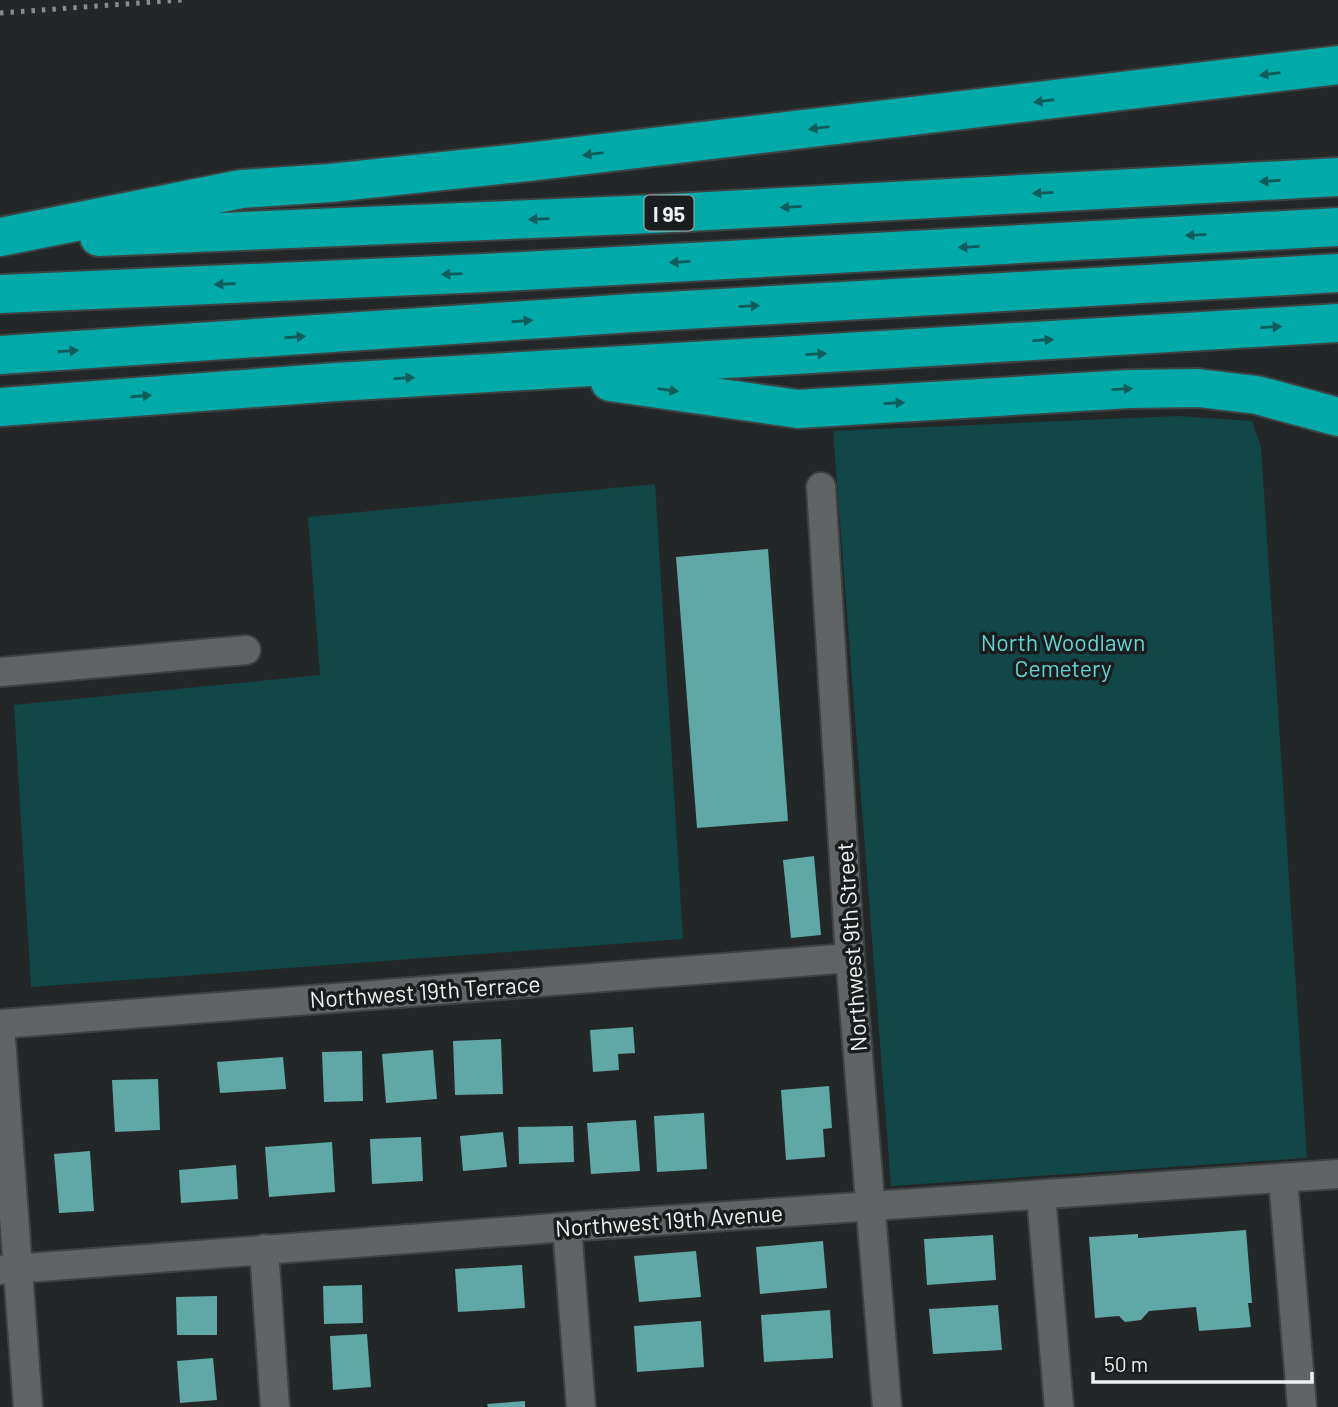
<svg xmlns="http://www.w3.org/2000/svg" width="1338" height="1407" font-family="Barlow,sans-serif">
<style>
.green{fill:#114746}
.building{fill:#5fa8a6}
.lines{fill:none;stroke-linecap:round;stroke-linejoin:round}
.minor-casing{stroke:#3e4242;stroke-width:32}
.motorway-casing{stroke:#3e4242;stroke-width:42}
.minor{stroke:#606464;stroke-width:28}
.motorway{stroke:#00aaa8;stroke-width:38}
.rail{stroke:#888b8b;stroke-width:5;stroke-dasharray:3.5 7;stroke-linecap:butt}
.oneway{fill:#0e5c5c}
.labels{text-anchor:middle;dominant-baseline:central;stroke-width:7;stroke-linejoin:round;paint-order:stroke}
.shield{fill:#1a1d1d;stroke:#aeb1b1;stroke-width:2}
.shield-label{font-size:21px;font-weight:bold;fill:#eef1f1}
.park-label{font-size:23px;fill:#63d4d1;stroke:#1a1d1d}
.street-label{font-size:23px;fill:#eef1f1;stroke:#1a1d1d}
</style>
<rect width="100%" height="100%" fill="#232727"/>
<g class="green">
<path d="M 1178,416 L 1252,421 L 1261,447 L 1307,1158 L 891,1186 L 833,431 Z"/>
<path d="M 655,484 L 683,939 L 31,987 L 14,705 L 320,675 L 308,517 Z"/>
</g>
<g class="building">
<path d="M 768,549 L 788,821 L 697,828 L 676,557 Z"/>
<path d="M 814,856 L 821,935 L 791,938 L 783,860 Z"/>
<path d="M 633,1027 L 635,1053 L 618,1054 L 619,1070 L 593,1072 L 590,1030 Z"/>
<path d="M 501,1039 L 503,1094 L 455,1095 L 453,1041 Z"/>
<path d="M 433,1050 L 437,1099 L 386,1103 L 382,1054 Z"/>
<path d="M 362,1051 L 363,1101 L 324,1102 L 322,1052 Z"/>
<path d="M 283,1057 L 286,1089 L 220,1093 L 217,1062 Z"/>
<path d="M 158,1079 L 160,1130 L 115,1132 L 112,1080 Z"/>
<path d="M 829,1086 L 832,1128 L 823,1129 L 825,1157 L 786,1160 L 781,1090 Z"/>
<path d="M 704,1113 L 707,1169 L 657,1172 L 654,1116 Z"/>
<path d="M 636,1120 L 640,1171 L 591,1174 L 587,1123 Z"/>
<path d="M 573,1126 L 574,1162 L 519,1164 L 518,1127 Z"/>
<path d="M 503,1132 L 507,1167 L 463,1171 L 460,1136 Z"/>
<path d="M 421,1137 L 423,1181 L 372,1184 L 370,1139 Z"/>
<path d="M 332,1142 L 335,1192 L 269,1197 L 265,1147 Z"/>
<path d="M 90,1151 L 94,1211 L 59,1213 L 54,1154 Z"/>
<path d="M 236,1165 L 238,1199 L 181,1203 L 179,1170 Z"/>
<path d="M 1246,1230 L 1252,1303 L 1248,1303 L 1251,1327 L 1199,1331 L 1196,1307 L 1149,1311 L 1141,1320 L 1125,1322 L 1119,1316 L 1095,1318 L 1089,1237 L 1138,1234 L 1138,1238 Z"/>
<path d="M 993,1235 L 996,1280 L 927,1285 L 924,1239 Z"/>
<path d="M 823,1241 L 827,1288 L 760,1294 L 756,1247 Z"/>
<path d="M 696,1251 L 701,1297 L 639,1302 L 634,1256 Z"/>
<path d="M 522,1265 L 525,1308 L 458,1312 L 455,1269 Z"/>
<path d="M 362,1285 L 363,1323 L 324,1324 L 323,1286 Z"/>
<path d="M 217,1296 L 217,1335 L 177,1335 L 176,1297 Z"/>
<path d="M 998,1305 L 1002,1350 L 933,1354 L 929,1309 Z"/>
<path d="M 830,1310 L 833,1358 L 764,1362 L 761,1315 Z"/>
<path d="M 701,1321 L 704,1367 L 637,1372 L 634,1326 Z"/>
<path d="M 367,1334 L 371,1387 L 333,1390 L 330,1336 Z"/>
<path d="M 213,1358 L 217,1400 L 180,1403 L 177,1361 Z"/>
<path d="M 525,1401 L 525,1407 L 488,1407 L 487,1404 Z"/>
</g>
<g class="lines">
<defs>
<g id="minor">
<path d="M 821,487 L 850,958 L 887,1407"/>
<path d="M 0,672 L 246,650"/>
<path d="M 0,1024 L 850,958"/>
<path d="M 0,1025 L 28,1407"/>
<path d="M 1283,1179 L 1302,1407"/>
<path d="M 1041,1195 L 1059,1407"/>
<path d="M 567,1227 L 581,1407"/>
<path d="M 264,1249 L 275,1407"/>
<path d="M 0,1270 L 567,1227 L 1338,1174"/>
</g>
<g id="motorway">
<path d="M 0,237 L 241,189 L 330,183 L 528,162 L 1338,65"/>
<path d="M 99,237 L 653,214 L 1338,177"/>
<path d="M 0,294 L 484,273 L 1338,227"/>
<path d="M 0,355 L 632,313 L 1338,273"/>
<path d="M 610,382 L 798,409 L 1129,389 L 1198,388 L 1257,395 L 1338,417"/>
<path d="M 0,407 L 336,382 L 1338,323"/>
</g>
</defs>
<use href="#minor" class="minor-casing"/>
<use href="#motorway" class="motorway-casing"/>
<use href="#minor" class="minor"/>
<use href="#motorway" class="motorway"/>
<path class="rail" d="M 0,13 L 182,0"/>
</g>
<defs><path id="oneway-solid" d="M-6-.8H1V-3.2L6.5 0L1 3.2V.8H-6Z" transform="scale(1.75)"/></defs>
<g class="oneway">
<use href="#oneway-solid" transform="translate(1270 74) rotate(173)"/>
<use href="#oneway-solid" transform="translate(1044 101) rotate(173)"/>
<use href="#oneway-solid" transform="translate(819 128) rotate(173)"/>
<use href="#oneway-solid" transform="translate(593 154) rotate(173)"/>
<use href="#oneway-solid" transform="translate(1270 181) rotate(177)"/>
<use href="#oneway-solid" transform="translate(1043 193) rotate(177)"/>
<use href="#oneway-solid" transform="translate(791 207) rotate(177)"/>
<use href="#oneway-solid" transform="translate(539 219) rotate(178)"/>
<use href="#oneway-solid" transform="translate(1196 235) rotate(177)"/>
<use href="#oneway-solid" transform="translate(969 247) rotate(177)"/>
<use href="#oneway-solid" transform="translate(680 262) rotate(177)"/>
<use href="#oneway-solid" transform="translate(452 274) rotate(178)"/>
<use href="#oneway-solid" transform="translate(225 284) rotate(178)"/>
<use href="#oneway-solid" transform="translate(749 306) rotate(-3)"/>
<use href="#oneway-solid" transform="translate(522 321) rotate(-4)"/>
<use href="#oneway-solid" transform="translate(1271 327) rotate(-3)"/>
<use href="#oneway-solid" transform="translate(295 337) rotate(-4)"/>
<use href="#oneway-solid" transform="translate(1043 340) rotate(-3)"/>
<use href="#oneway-solid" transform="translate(68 351) rotate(-4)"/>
<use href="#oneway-solid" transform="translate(816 354) rotate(-3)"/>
<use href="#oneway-solid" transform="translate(404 378) rotate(-3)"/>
<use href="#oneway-solid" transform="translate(1122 389) rotate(-3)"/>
<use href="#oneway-solid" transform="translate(668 390) rotate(8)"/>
<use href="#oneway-solid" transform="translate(141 396) rotate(-4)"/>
<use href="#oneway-solid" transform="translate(894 403) rotate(-3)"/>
</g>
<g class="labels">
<rect class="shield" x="644.5" y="195.5" width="49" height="35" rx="5"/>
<g class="shield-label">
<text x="669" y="213">I 95</text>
</g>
<g class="park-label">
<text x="1063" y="642">North Woodlawn<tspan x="1063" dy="26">Cemetery</tspan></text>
</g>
<g class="street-label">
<text transform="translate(851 947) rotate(-94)">Northwest 9th Street</text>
<text transform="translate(425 991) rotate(-4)">Northwest 19th Terrace</text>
<text transform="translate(669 1220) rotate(-4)">Northwest 19th Avenue</text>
</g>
</g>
<path d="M1093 1372v10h219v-10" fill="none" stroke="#eef1f1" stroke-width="3.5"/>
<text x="1104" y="1372" font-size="21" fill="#eef1f1" stroke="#1a1d1d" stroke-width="5" paint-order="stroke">50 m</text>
</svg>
